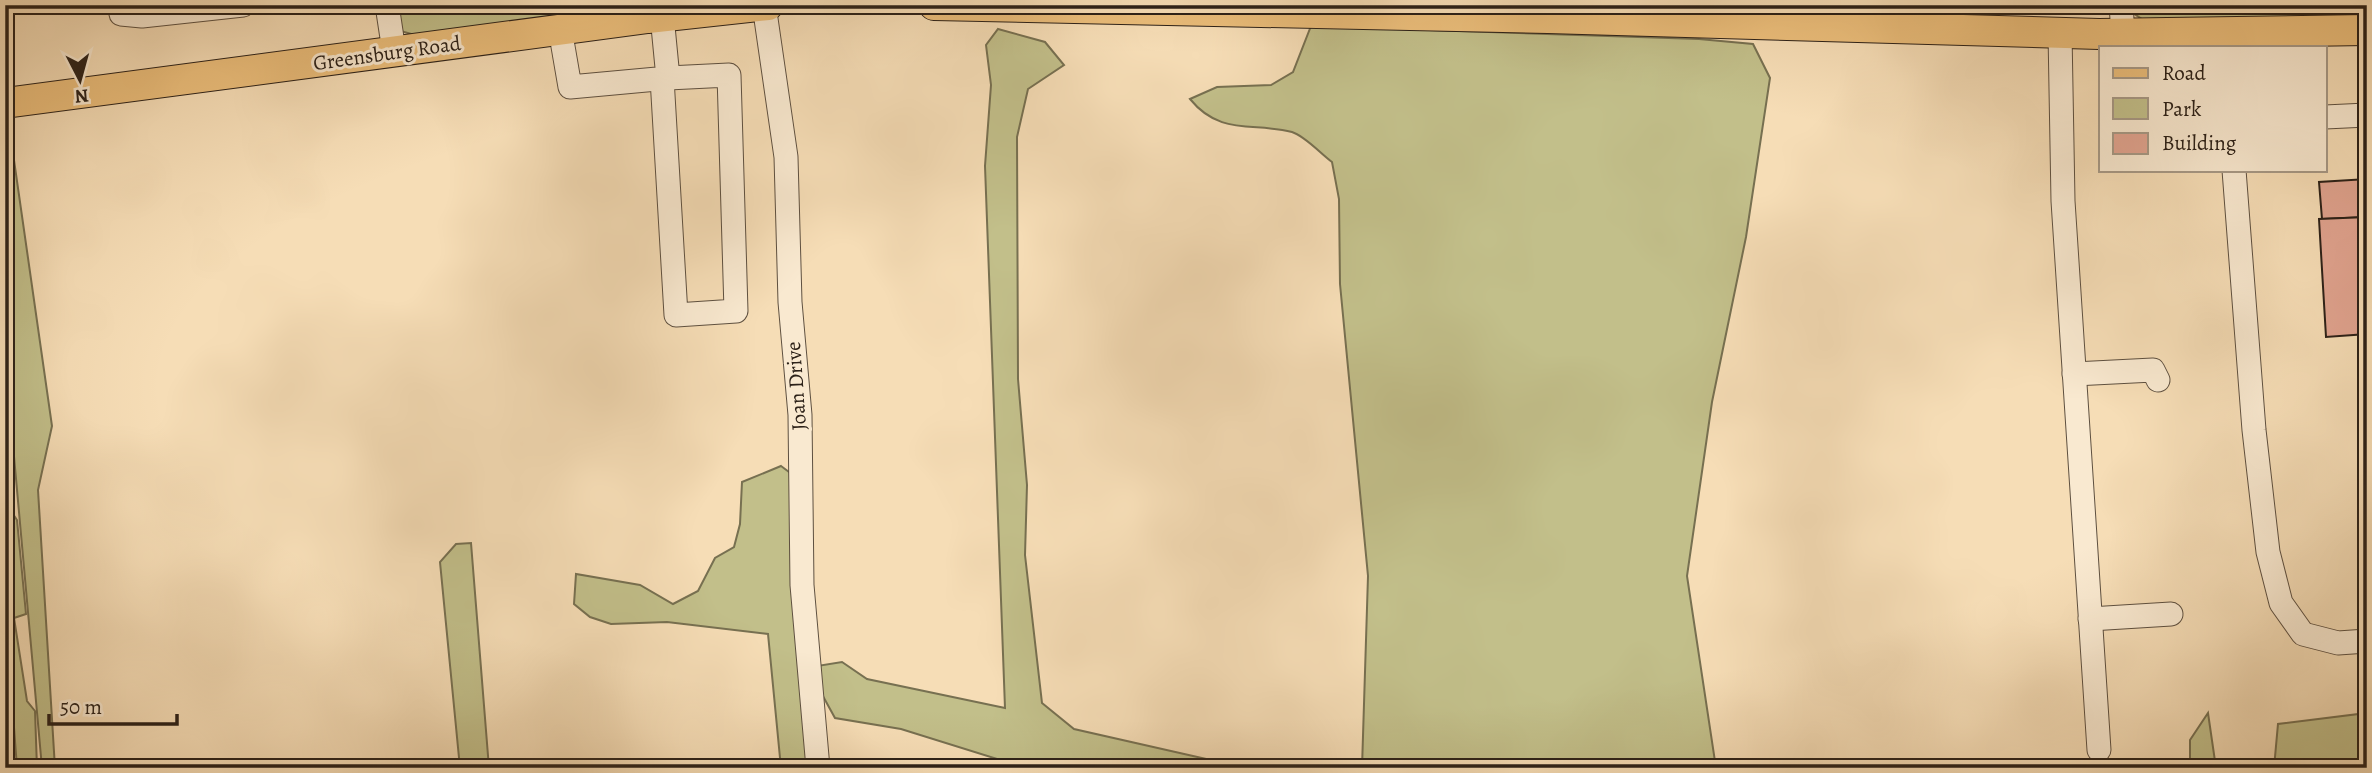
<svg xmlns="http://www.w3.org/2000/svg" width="2372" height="773" font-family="Alegreya,serif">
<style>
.green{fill:#c2bf8a;stroke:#777051;stroke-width:2}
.building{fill:#e1a490;stroke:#2c2118;stroke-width:2}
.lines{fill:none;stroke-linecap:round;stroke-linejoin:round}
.minor-casing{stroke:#5e5040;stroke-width:25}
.major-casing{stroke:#2c2118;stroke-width:32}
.minor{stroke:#f9e9d0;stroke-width:23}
.major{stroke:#ebbe7b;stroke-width:30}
.labels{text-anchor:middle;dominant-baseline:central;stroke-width:6;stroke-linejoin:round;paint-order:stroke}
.street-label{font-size:21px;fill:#2c2118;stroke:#f9e9d0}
</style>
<rect width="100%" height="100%" fill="#f6ddb6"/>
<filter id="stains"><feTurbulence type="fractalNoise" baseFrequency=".00286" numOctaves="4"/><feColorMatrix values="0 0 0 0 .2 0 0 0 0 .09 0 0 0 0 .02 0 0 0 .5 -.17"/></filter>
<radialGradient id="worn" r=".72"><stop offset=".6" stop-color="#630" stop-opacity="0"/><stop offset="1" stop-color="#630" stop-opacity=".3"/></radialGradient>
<g class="green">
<path d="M 395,5 L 672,5 L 422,37 L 397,30 Z"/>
<path d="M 1952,5 L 2367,5 L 2367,20 L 2142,19 L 2131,12 L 1953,13 Z"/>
<path d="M 1311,26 L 1699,39 L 1753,44 L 1770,78 L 1746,237 L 1712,402 L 1687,576 L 1716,768 L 1362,768 L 1368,576 L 1340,284 L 1339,199 L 1332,162 C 1321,154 1305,136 1292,132 C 1253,122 1220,136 1190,99 L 1217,87 L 1271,85 L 1293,72 Z"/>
<path d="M 998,29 L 1045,42 L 1064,65 L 1028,89 L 1017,137 L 1018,379 L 1027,485 L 1025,555 L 1042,703 L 1074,729 L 1246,768 L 1026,768 L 901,729 L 835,718 L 819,689 L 817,666 L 842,662 L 867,679 L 1005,708 L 985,166 L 991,85 L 986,45 Z"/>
<path d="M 5,124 L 10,132 L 52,426 L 38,490 L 55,768 L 42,768 L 11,423 L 5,458 Z"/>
<path d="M 781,466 L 797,478 L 818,768 L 781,768 L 768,634 L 667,622 L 611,624 L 590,617 L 574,604 L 576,574 L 640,585 L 673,604 L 698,591 L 715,558 L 734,547 L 740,524 L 742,482 Z"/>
<path d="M 5,502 L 17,520 L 26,614 L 14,618 L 27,701 L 35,711 L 37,768 L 17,768 L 5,605 Z"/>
<path d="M 471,543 L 489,768 L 460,768 L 440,562 L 456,544 Z"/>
<path d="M 2208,713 L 2216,768 L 2190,768 L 2190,740 Z"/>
<path d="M 2367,713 L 2367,768 L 2274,768 L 2278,724 Z"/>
</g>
<g class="building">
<path d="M 2367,179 L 2367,217 L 2322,219 L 2319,182 Z"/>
<path d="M 2367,217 L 2367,334 L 2326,337 L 2319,219 Z"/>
</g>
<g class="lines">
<defs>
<g id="minor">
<path d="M 120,5 L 121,14 L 142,16 L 243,5"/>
<path d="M 387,5 L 394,51"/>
<path d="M 764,5 L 786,157 L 790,302 L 800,415 L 802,585 L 818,768"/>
<path d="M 2121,5 L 2123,34"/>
<path d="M 560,29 L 570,87 L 668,78 L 662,16"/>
<path d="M 2060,33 L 2063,201 L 2099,750"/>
<path d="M 662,78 L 676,315 L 736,311 L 729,75 L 668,78"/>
<path d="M 2325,117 L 2367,115"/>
<path d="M 2234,170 L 2254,430 L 2268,552 L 2281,603 L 2303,634 L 2338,643 L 2367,641"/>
<path d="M 2074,374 L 2153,370 L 2158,380"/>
<path d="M 2090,619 L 2171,614"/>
</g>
<g id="major">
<path d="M 934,5 L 1548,18 L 2099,34 L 2367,30"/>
<path d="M 5,103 L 648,18 L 768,5"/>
</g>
</defs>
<use href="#minor" class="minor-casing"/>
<use href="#major" class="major-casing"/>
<use href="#minor" class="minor"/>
<use href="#major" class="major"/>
</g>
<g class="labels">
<g class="street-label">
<text transform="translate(387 53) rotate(-8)">Greensburg Road</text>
<text transform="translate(796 386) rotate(-94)">Joan Drive</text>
</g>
</g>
<rect width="2372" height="773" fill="none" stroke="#f6ddb6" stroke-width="28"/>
<rect x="7" y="7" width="2358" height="759" fill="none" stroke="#2c2118" stroke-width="3.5"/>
<rect x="14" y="14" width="2344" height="745" fill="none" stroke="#2c2118" stroke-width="2"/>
<rect x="2099" y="46" width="228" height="126" fill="#f9e9d0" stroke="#a79986" stroke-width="2"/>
<rect x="2113" y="68" width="35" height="10" fill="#ebbe7b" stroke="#a79986" stroke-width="2"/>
<text x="2162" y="80" font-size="21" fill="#2c2118">Road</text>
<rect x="2113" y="98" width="35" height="21" fill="#c2bf8a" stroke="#a79986" stroke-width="2"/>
<text x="2162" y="116" font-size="21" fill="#2c2118">Park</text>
<rect x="2113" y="133" width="35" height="21" fill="#e1a490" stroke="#a79986" stroke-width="2"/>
<text x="2162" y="150" font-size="21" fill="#2c2118">Building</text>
<g transform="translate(80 80) rotate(174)" stroke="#f9e9d0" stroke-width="5" paint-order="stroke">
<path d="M0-5L12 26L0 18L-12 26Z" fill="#2c2118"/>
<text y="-10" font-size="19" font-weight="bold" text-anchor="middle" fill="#2c2118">N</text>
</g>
<path d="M49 714v10h128v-10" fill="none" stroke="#2c2118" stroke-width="3.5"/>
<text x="60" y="714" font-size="21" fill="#2c2118" stroke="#f9e9d0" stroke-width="5" paint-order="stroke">50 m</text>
<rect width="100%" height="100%" filter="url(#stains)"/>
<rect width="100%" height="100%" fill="url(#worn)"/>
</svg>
